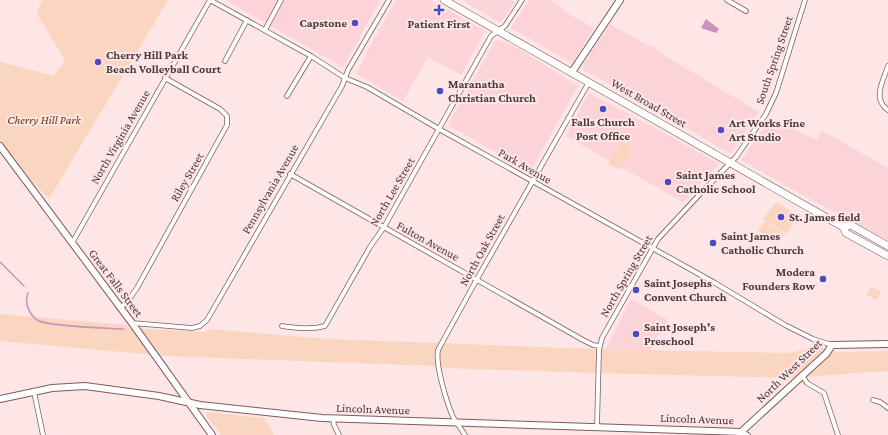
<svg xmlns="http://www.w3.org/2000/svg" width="888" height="435" font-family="'Crimson Pro',serif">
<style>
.built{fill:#fcd4d7}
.green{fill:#fad6c1}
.water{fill:#ca92bc}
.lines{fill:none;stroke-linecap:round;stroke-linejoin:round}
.stream{stroke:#ca92bc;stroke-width:1.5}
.street-casing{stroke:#7e5b5e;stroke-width:5.5}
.secondary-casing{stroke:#7e5b5e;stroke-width:8}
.primary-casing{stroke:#7e5b5e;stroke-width:8}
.street{stroke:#fff;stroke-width:4}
.secondary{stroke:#fff;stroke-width:6}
.primary{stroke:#fff;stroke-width:7}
.poi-dot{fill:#4d49c0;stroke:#fee5e6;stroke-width:1.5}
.labels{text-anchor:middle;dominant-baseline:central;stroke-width:4;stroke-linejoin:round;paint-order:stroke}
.poi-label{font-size:12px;font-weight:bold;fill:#483839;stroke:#fee5e6;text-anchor:start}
.street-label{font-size:12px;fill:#483839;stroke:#fee5e6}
.park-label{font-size:12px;font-style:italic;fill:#6b3408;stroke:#fee5e6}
</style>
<rect width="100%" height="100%" fill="#fee5e6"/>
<g class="built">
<path d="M 225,0 L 380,0 L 344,66 L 341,66 Z"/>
<path d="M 396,0 L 430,0 L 485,31 L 461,75 L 428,57 L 403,101 L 357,74 L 357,71 Z"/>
<path d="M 462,0 L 512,0 L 515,2 L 501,22 L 499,22 Z"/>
<path d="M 529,0 L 551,0 L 563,8 L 563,11 L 594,28 L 572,63 L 511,28 Z"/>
<path d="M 610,24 L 653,48 L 657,43 L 654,49 L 759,112 L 730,153 L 584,70 L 583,65 Z"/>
<path d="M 497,40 L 507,43 L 521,50 L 578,86 L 531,170 L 527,171 L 450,126 L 449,123 L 495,41 Z"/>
<path d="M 589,93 L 653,127 L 719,164 L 683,202 L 566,136 Z"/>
<path d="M 770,119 L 818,140 L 821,130 L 888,168 L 888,240 L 799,193 L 741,160 Z"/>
<path d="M 631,299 L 668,320 L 650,350 L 606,349 Z"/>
</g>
<g class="green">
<path d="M 42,0 L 168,0 L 49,199 L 30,179 L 15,158 L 0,141 L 0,59 L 1,62 L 54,76 L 65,60 L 37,14 Z"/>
<path d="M 622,141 L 632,147 L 619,170 L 608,164 Z"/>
<path d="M 776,202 L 798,215 L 787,234 L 763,219 Z"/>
<path d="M 765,221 L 784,234 L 778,244 L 758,231 Z"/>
<path d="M 871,286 L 881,292 L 876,300 L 867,295 Z"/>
<path d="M 0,314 L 126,325 L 129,328 L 204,332 L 210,329 L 328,339 L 595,349 L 790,353 L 817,346 L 838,352 L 888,351 L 888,371 L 791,378 L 593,373 L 446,368 L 432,366 L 165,356 L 0,341 Z"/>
<path d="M 207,412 L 264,418 L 274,434 L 272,435 L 221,435 L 206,415 Z"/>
</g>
<path class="water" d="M 706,19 L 719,29 L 716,33 L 701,28 Z"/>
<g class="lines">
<g class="stream">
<path d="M 0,262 L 24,286"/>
<path d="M 28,293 C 24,302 29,314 37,320 C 48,327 108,328 124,329"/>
</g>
<defs>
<g id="street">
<path d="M 210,0 L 311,56 L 345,78 L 367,87 L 439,129 L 715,283 L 785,325 L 813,339 L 832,345"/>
<path d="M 727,0 L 746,11"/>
<path d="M 265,30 L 281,0"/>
<path d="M 225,61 L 247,20"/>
<path d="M 888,66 C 883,81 872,99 888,110"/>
<path d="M 287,96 L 311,56"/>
<path d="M 290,174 L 583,340 L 593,345 L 599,346"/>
<path d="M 72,243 L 210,0"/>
<path d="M 120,308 L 127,302 L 137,288 L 227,125 L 227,116 L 220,109 L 165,78"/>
<path d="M 132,323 L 192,328 L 200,326 L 207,320 L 342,86 L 348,70 L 389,0"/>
<path d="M 282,326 C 296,328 311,330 325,326 L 370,247 L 384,227 L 491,36 L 505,26 L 522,0"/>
<path d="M 802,375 L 807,383 L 824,393 L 838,435"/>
<path d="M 34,392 L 43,435"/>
<path d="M 873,400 L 880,402 L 888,408"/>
<path d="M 333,419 L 334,425 L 339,435"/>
<path d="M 597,426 L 599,350 L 602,338 L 658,239 L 700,194 L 736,157 L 766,114 L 776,93 L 805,0"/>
<path d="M 742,432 L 748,435"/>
<path d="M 465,435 C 461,429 457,423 453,417 C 447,403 435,365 438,350 L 477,279 L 589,82"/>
</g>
<g id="secondary">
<path d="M 572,72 L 620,0"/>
<path d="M 0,146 L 132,323 L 212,435"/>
<path d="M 0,399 L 52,388 L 85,386 L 159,396 L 200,405 L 322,418 L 742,432"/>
<path d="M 740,433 L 815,364 L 826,354 L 832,345 L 888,344"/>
</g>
<g id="primary">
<path d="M 444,0 L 843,227 L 846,233 L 888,256"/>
<path d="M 843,227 L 851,225 L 888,246"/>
</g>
</defs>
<use href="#street" class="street-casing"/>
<use href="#secondary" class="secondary-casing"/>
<use href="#primary" class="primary-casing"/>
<use href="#street" class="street"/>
<use href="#secondary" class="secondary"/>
<use href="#primary" class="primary"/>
</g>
<g class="poi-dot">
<path d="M437 4h4v4h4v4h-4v4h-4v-4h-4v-4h4z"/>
<circle cx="355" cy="23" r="4"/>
<circle cx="98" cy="62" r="4"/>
<circle cx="440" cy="91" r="4"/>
<circle cx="603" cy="109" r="4"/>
<circle cx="721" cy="130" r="4"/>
<circle cx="668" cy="182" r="4"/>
<circle cx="781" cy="217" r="4"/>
<circle cx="713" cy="243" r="4"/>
<circle cx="823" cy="279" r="4"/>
<circle cx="636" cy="290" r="4"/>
<circle cx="636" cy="334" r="4"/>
</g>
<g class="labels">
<g class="poi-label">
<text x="347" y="23" text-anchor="end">Capstone</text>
<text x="439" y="24" text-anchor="middle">Patient First</text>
<text x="106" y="55">Cherry Hill Park<tspan x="106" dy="14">Beach Volleyball Court</tspan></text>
<text x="448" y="84">Maranatha<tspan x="448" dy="14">Christian Church</tspan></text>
<text x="603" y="122" text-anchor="middle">Falls Church<tspan x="603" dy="14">Post Office</tspan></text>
<text x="729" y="123">Art Works Fine<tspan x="729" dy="14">Art Studio</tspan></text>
<text x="676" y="175">Saint James<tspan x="676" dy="14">Catholic School</tspan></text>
<text x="789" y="217">St. James field</text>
<text x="721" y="236">Saint James<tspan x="721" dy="14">Catholic Church</tspan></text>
<text x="815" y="272" text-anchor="end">Modera<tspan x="815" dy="14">Founders Row</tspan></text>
<text x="644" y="283">Saint Josephs<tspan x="644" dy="14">Convent Church</tspan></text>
<text x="644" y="327">Saint Joseph's<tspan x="644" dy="14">Preschool</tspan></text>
</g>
<g class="street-label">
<text transform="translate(774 60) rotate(-71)">South Spring Street</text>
<text transform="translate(649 103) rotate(30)">West Broad Street</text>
<text transform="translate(120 137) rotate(-60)">North Virginia Avenue</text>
<text transform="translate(525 166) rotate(30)">Park Avenue</text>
<text transform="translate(187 177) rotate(-60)">Riley Street</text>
<text transform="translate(270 189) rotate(-60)">Pennsylvania Avenue</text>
<text transform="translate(392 192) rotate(-60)">North Lee Street</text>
<text transform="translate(428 241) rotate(29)">Fulton Avenue</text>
<text transform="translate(482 250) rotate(-61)">North Oak Street</text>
<text transform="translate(626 276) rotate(-60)">North Spring Street</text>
<text transform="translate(116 283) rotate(53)">Great Falls Street</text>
<text transform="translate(789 371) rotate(-44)">North West Street</text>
<text transform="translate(373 409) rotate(2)">Lincoln Avenue</text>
<text transform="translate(697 419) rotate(2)">Lincoln Avenue</text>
</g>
<g class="park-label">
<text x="44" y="120">Cherry Hill Park</text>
</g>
</g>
</svg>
